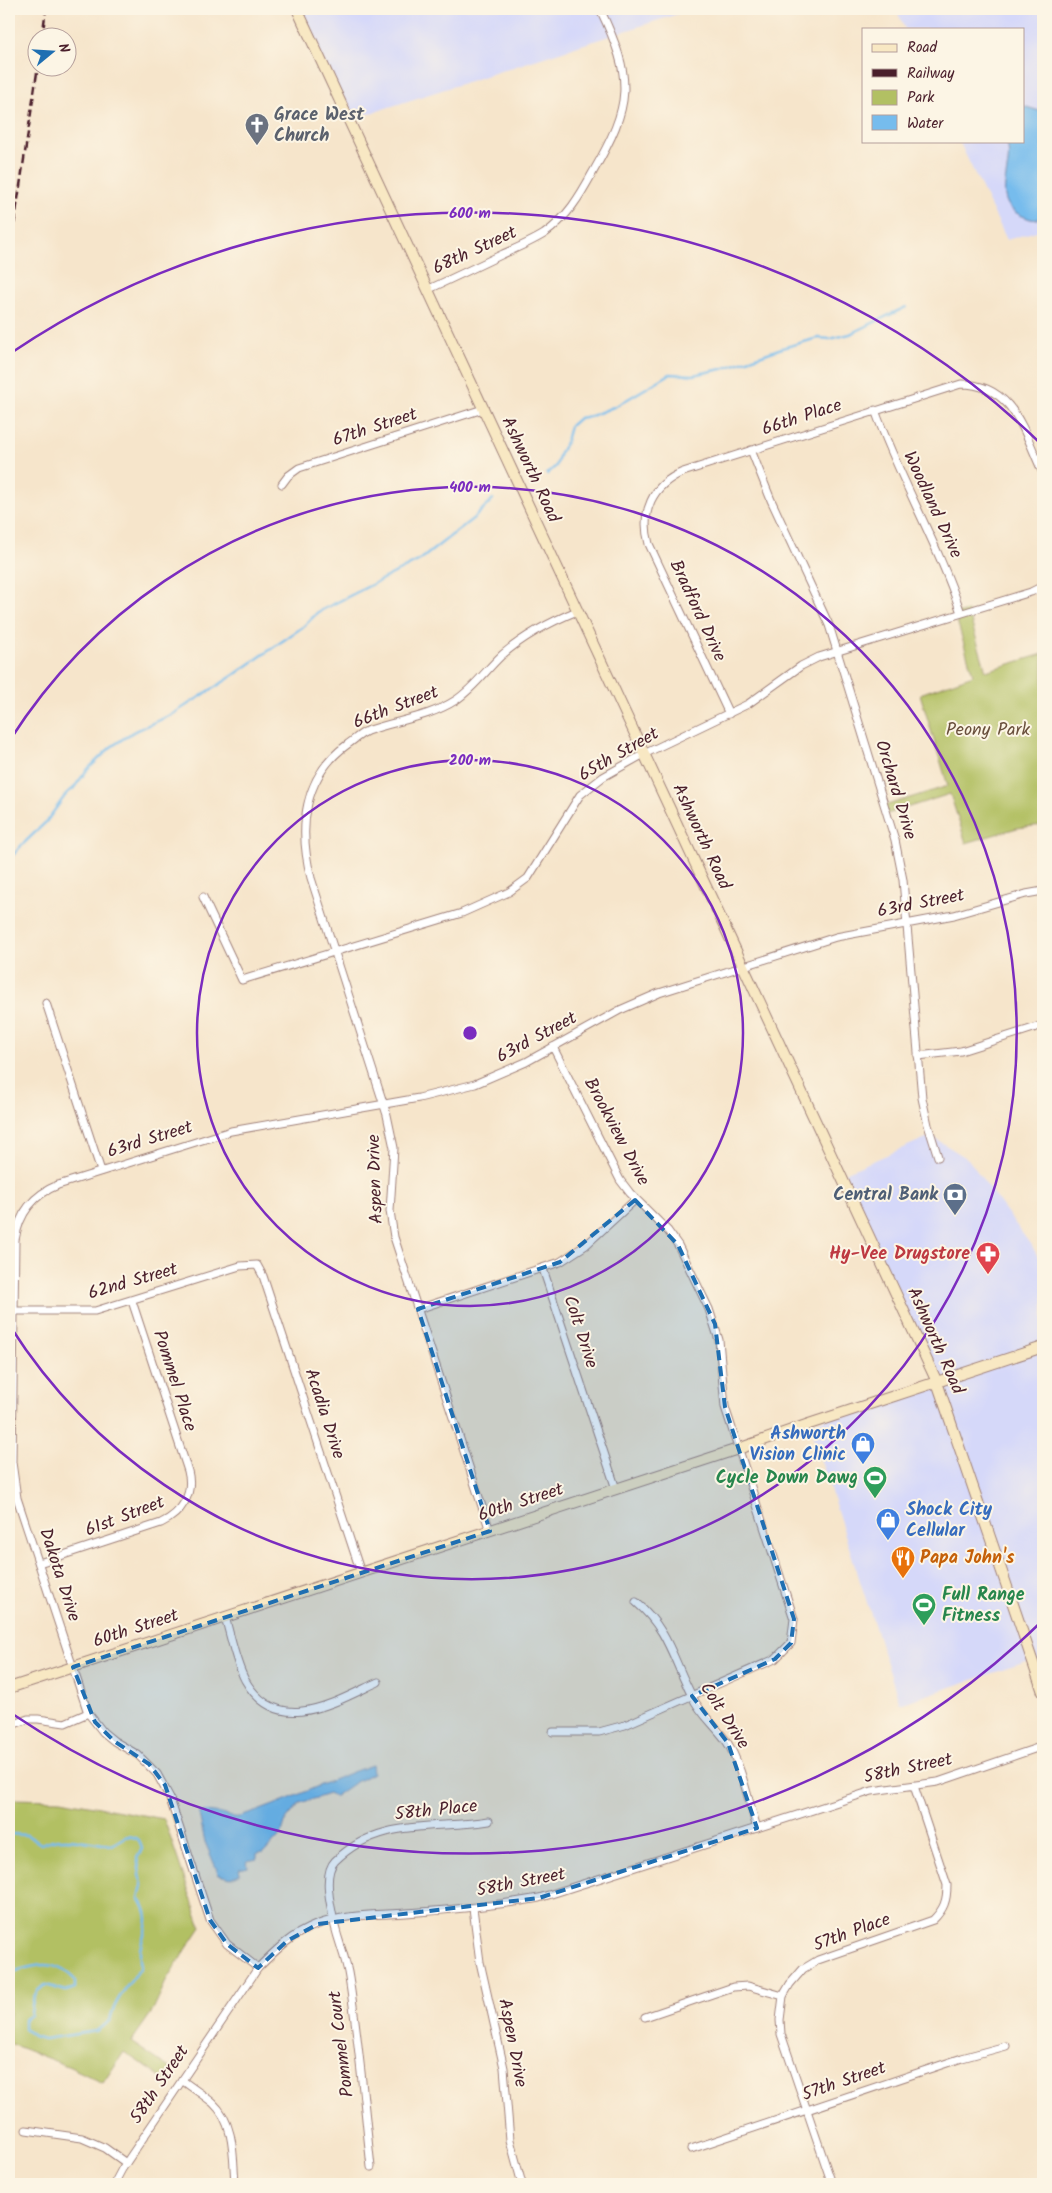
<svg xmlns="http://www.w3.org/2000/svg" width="1052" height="2193" font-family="Kalam,sans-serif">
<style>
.built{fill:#d5d8f9}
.green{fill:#b2c063;stroke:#7e7047}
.water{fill:#76bced;stroke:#606e8c}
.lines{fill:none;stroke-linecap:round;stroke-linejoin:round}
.stream{stroke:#76bced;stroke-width:2.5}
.minor-casing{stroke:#a0827b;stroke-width:9}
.secondary-casing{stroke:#a0827b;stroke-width:12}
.minor{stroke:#fff;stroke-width:7}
.secondary{stroke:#f8e8c3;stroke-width:10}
.rail{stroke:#4a1f2b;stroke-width:2.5;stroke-dasharray:8 4;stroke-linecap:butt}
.marked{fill:#1f6fb2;fill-opacity:0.2;stroke:#1f6fb2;stroke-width:4;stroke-dasharray:10 6;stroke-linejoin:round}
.ring{fill:none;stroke:#7b2cbf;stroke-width:2.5}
.labels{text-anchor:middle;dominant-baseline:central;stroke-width:4;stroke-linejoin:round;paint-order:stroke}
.worship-label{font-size:18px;font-weight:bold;fill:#5b616d;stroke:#fcf5e5;text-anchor:start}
.street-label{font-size:18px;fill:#4a1f2b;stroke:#fcf5e5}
.park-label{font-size:18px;fill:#694f3c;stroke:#fcf5e5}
.service-label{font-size:18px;font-weight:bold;fill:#4e5e75;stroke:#fcf5e5;text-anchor:end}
.health-label{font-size:18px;font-weight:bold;fill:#be3a42;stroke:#fcf5e5;text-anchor:end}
.shop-label{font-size:18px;font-weight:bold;fill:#366cbe;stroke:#fcf5e5;text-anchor:end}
.leisure-label{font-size:18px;font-weight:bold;fill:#27864d;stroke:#fcf5e5;text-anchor:end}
.food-label{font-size:18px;font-weight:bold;fill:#c56008;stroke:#fcf5e5;text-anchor:start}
.centre{fill:#7b2cbf;stroke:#fcf5e5;stroke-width:2.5}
.ring-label{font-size:15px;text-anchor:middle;font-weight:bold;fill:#7b2cbf;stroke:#fcf5e5;stroke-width:4;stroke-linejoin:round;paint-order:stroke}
</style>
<rect width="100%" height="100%" fill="#fcf5e5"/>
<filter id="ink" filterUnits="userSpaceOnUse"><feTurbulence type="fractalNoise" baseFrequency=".02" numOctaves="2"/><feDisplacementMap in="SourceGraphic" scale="10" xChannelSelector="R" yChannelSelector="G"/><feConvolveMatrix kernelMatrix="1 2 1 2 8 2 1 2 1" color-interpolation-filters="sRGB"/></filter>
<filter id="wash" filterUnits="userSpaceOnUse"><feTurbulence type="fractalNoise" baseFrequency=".0096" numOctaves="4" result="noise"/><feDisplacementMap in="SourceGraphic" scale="20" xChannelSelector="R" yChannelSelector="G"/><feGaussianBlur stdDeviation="1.12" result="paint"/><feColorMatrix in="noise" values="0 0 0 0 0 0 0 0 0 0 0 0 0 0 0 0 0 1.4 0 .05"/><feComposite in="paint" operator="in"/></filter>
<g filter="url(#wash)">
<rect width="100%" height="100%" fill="#f6e5cb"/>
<g class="built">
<path d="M 297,9 L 693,9 L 349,120 Z"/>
<path d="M 896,9 L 1043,9 L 1043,229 L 1007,240 L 959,141 L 1023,141 L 1023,29 L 905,29 Z"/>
<path d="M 931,1136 L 968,1159 L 1033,1248 L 1043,1265 L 1043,1664 L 1035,1667 L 1032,1660 L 900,1704 L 809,1424 L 937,1382 L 840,1175 Z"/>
</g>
<g class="green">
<path d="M 968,611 L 986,671 L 1043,654 L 1043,825 L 1017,828 L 966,843 L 950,794 L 887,814 L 884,806 L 948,786 L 920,694 L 973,675 L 955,614 Z"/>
<path d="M 9,1799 L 61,1800 L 164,1819 L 201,1927 L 168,1977 L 152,2012 L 131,2042 L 174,2071 L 167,2081 L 124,2052 L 103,2083 L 70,2067 L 9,2043 Z"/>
</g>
<g class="water">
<path d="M 1023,106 L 1043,112 L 1043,216 C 1037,221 1032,220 1025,217 C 986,203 1017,167 1006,141 L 1023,141 Z"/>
<path d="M 372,1765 L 373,1773 L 354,1783 L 334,1797 L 329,1794 L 300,1803 L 286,1820 L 282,1833 L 264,1853 L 257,1854 L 257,1859 L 247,1861 L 248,1867 L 239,1869 L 240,1874 L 230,1878 L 219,1875 L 205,1842 L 199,1814 C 212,1806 225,1819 240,1817 C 285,1803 327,1780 372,1765 Z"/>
</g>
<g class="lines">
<g class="stream">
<path d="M 547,474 L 556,466 L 560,453 L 565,445 L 570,426 L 579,418 L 591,416 L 616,406 L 665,377 L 670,374 L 693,375 L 722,369 L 782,348 L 818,338 L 830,339 L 850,334 L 906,307"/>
<path d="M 9,860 L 20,847 L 46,822 L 67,793 L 73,789 L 87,770 L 111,747 L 133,732 L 173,714 L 234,675 L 304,626 L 318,612 L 420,560 L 475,517 L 493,499"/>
<path d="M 9,1834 L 27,1835 L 41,1844 C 63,1833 87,1843 111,1845 C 124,1840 125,1831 139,1840 L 142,1849 L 137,1857 L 142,1885 L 139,1898 C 159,1926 134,1937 141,1967 C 130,1984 113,2001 110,2021 L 96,2031 L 44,2039 L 33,2036 L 24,2029 L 24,2020 L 31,2015 C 32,2001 33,1991 46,1985 L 66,1991 L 75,1988 L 75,1980 C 56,1959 37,1964 13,1972 L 9,1984"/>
</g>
</g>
</g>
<g filter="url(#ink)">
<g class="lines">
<defs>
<g id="minor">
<path d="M 427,290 C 453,278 478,266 503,254 C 517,248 531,242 544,234 C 567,218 580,196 593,172 C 632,104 634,80 600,9"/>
<path d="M 875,410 C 900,480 938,543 961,613"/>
<path d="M 751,450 L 771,500 L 829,625 L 895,840 L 903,880 L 922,1098 L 928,1125 L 938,1157"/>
<path d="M 282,484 L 288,476 L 299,468 L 483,409"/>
<path d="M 729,714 L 649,544 C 640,512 652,485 683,472 L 961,384 C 1014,384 1024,433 1043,473"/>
<path d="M 203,897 L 242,980 L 462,913 L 509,892 L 528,878 L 580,795 L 603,777 L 644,754 L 748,704 L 801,666 L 819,657 L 1031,592 L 1043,586"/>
<path d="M 46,1003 L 101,1171"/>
<path d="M 918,1056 L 961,1051 L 1043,1025"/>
<path d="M 543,1269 L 616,1489"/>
<path d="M 418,1309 L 560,1262 L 586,1245 L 635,1200"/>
<path d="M 14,1311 L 95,1311 L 240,1266 L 257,1265 L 263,1276 L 361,1573"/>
<path d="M 490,1531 L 394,1237 L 390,1211 L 394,1148 L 387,1115 L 311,878 C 298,828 303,776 348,744 C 354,740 360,734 367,731 C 397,720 428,718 456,700 C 474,688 486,670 502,655 C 525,635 550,622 577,611"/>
<path d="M 39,1563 L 161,1523 C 182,1513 194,1494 188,1471 L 132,1301"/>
<path d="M 636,1602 C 669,1630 673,1660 692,1696 C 700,1714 716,1726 727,1742 C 741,1763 749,1803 757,1828"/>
<path d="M 225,1617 C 231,1637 235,1661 245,1680 C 278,1738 335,1702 378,1682"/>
<path d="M 9,1726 L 28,1719 L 38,1719 L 65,1723 L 88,1713"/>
<path d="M 553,1732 L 599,1732 L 625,1725 L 775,1659 L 791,1643 L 794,1619 L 725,1407 L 719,1340 L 709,1309 L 678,1245 L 668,1231 L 630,1193 L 620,1180 L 553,1047"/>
<path d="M 473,1908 L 480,1962 L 504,2068 L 510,2140 L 522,2184"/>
<path d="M 258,1968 L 227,1944 L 210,1920 L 169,1796 L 157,1774 L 138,1755 L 114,1741 L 103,1732 L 88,1713 L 17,1498 L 12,1462 L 15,1240 C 19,1213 33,1195 58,1185 L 231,1131 L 419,1098 L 475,1084 L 526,1062 L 620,1010 L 659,993 L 836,937 L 954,915 L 1026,894 L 1043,891"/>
<path d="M 645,2017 L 733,1987 L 748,1986 L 783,1996"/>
<path d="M 182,2080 C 192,2088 204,2095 213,2103 C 235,2123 233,2158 235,2184"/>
<path d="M 26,2130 L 82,2138 L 105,2148 L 126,2163"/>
<path d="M 691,2149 L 962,2058 L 1006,2046"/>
<path d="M 371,2167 C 364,2104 359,2041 349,1978 C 346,1956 335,1935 332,1912 C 329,1898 324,1872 335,1861 C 380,1817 434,1830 489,1821"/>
<path d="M 114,2184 L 122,2169 L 258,1968 C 276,1950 292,1934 316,1925 C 343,1914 377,1915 406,1913 C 451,1910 495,1906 539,1898 L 872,1791 L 938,1782 L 1043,1746"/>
<path d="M 832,2184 L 781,2034 L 780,2020 L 783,1996 L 790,1984 L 803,1969 L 818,1960 L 933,1920 C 944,1909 947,1901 947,1885 L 914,1786"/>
</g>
<g id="secondary">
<path d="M 297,9 L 937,1382 L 1043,1692"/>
<path d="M 9,1688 L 738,1449 L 809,1424 L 1043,1347"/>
</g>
</defs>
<use href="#minor" class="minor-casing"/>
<use href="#secondary" class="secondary-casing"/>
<use href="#minor" class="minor"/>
<use href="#secondary" class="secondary"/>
<g class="rail">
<path d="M 42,38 L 46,9"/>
<path d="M 9,259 L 38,66"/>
</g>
</g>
</g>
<path class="marked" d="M 635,1200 L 678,1245 L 715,1324 L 725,1407 L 794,1619 L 791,1643 L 775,1659 L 692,1696 L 728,1743 L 757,1828 L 539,1898 L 318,1924 L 287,1941 L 258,1968 L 227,1944 L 210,1920 L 165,1785 L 149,1764 L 114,1741 L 95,1722 L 73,1667 L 490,1531 L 418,1309 L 560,1262 Z"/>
<g class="ring">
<circle cx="470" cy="1033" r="273"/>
<path d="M10 740A546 546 0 1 1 10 1326"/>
<path d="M1040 1623A820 820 0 0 1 11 1713M11 353A820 820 0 0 1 1040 443"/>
</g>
<defs>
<symbol id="church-pin" viewBox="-11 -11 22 30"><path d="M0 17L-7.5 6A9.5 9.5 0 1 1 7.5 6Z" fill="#6b7280" stroke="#fcf5e5"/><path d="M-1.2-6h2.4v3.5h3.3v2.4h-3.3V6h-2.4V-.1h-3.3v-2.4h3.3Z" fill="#fff"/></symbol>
<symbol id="bank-pin" viewBox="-11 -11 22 30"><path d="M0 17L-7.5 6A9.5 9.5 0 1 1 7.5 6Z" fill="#5c6f8a" stroke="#fcf5e5"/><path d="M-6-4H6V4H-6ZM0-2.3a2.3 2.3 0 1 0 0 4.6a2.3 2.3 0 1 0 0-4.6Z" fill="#fff"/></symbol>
<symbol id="pharmacy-pin" viewBox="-11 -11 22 30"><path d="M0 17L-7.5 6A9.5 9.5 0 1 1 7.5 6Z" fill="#e0444e" stroke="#fcf5e5"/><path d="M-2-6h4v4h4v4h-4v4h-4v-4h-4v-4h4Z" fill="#fff"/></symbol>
<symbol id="shop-pin" viewBox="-11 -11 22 30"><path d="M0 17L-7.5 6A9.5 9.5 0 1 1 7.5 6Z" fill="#3f7fe0" stroke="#fcf5e5"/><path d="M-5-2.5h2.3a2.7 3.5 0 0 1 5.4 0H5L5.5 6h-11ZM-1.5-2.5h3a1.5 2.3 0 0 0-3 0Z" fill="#fff"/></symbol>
<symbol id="stadium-pin" viewBox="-11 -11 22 30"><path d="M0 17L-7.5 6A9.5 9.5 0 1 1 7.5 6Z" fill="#2e9e5b" stroke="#fcf5e5"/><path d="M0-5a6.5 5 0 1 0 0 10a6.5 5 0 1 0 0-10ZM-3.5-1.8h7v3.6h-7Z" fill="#fff"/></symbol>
<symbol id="restaurant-pin" viewBox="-11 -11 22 30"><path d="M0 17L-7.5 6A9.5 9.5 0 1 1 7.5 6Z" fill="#e8710a" stroke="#fcf5e5"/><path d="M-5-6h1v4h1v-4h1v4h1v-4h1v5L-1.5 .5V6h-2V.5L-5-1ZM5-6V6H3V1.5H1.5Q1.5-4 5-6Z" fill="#fff"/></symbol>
</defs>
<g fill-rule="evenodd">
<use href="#church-pin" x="243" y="111" width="28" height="38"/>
<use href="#bank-pin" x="941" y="1181" width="28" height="38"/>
<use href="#pharmacy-pin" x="974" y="1240" width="28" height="38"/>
<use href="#shop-pin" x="849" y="1430" width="28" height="38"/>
<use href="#stadium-pin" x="861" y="1464" width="28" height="38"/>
<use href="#shop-pin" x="874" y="1506" width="28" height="38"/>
<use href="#restaurant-pin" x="889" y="1544" width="28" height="38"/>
<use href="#stadium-pin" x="910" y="1591" width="28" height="38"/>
</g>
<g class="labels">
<g class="worship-label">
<text x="274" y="115">Grace West<tspan x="274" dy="21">Church</tspan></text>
</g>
<g class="street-label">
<text transform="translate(475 251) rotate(-25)">68th Street</text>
<text transform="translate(802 418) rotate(-18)">66th Place</text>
<text transform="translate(375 428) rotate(-18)">67th Street</text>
<text transform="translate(530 470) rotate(65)">Ashworth Road</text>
<text transform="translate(932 505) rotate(65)">Woodland Drive</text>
<text transform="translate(697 611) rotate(65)">Bradford Drive</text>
<text transform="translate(396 708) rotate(-21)">66th Street</text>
<text transform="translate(619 755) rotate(-30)">65th Street</text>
<text transform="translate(895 790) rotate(73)">Orchard Drive</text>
<text transform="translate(701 837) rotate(65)">Ashworth Road</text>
<text transform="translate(921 904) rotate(-11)">63rd Street</text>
<text transform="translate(537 1038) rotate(-28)">63rd Street</text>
<text transform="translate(616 1132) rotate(62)">Brookview Drive</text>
<text transform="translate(150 1140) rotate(-17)">63rd Street</text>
<text transform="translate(376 1179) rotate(-92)">Aspen Drive</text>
<text transform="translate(133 1282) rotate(-16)">62nd Street</text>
<text transform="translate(580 1332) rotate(72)">Colt Drive</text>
<text transform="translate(935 1341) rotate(66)">Ashworth Road</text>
<text transform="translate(174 1381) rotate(72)">Pommel Place</text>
<text transform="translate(324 1414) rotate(72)">Acadia Drive</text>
<text transform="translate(521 1503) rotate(-18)">60th Street</text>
<text transform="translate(125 1517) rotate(-21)">61st Street</text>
<text transform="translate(59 1575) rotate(72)">Dakota Drive</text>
<text transform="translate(136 1629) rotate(-18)">60th Street</text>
<text transform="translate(724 1716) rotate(57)">Colt Drive</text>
<text transform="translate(908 1769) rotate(-12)">58th Street</text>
<text transform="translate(436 1811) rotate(-6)">58th Place</text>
<text transform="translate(521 1883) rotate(-11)">58th Street</text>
<text transform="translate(852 1933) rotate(-20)">57th Place</text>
<text transform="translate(512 2043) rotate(79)">Aspen Drive</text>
<text transform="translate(342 2044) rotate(-97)">Pommel Court</text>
<text transform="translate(844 2082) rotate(-19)">57th Street</text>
<text transform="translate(160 2085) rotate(-56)">58th Street</text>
</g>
<g class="park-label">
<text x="988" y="730">Peony Park</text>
</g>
<g class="service-label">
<text x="938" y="1195">Central Bank</text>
</g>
<g class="health-label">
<text x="970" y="1254">Hy-Vee Drugstore</text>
</g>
<g class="shop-label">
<text x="846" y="1434">Ashworth<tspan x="846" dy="21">Vision Clinic</tspan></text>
<text x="906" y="1510" text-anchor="start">Shock City<tspan x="906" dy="21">Cellular</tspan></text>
</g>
<g class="leisure-label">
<text x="858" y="1478">Cycle Down Dawg</text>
<text x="942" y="1595" text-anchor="start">Full Range<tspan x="942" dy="21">Fitness</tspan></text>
</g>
<g class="food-label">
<text x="920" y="1558">Papa John's</text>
</g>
</g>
<circle cx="470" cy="1033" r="8" class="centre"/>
<g class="ring-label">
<text x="470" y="218">600 m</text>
<text x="470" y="492">400 m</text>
<text x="470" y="765">200 m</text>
</g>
<rect width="1052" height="2193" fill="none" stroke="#fcf5e5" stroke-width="30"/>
<rect x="862" y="28" width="162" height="115" fill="#fcf5e5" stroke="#b59f9b"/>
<rect x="872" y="44" width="25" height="8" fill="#f8e8c3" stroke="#b59f9b"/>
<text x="907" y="52" font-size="15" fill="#4a1f2b">Road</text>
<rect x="872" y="69" width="25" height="8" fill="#4a1f2b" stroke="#b59f9b"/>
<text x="907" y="78" font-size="15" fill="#4a1f2b">Railway</text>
<rect x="872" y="90" width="25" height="15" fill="#b2c063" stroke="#b59f9b"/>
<text x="907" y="102" font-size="15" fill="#4a1f2b">Park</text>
<rect x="872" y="115" width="25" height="15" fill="#76bced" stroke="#b59f9b"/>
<text x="907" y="128" font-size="15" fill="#4a1f2b">Water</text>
<g transform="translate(52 52) rotate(72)"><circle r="24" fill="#fcf5e5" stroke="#b59f9b"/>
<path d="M0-4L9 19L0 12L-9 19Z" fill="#1f6fb2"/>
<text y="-8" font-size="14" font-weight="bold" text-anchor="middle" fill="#4a1f2b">N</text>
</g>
</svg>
